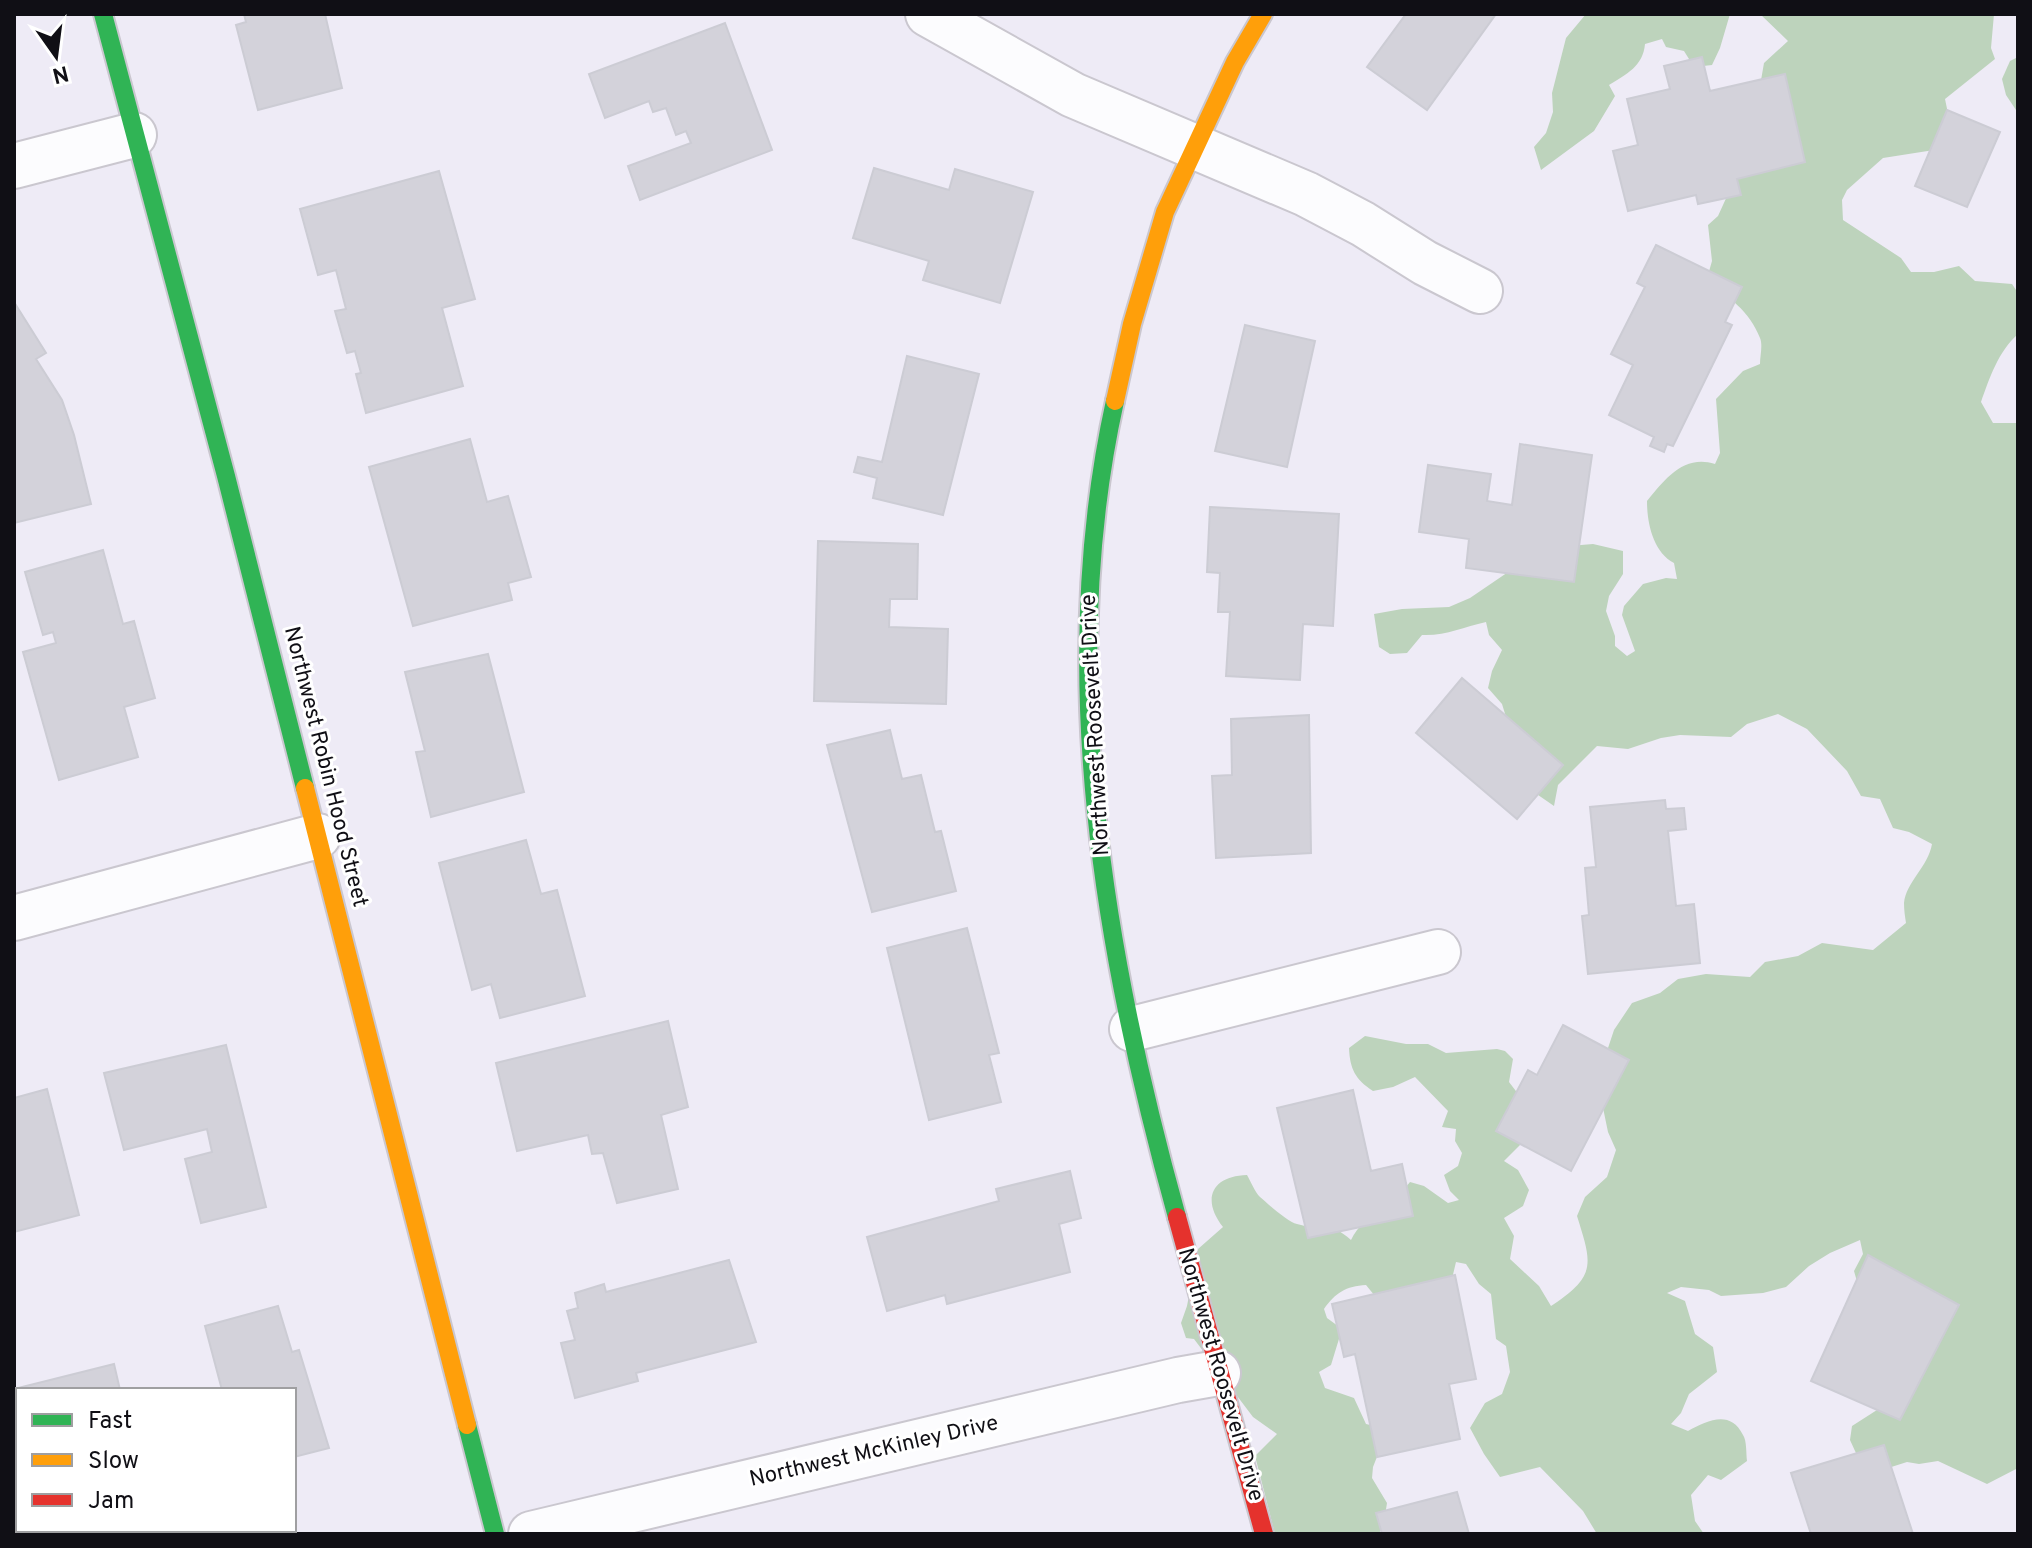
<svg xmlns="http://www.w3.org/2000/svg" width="2032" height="1548" font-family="Overpass,sans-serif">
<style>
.forest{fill:#bdd3bc}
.building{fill:#d3d2da;stroke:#ccccd4;stroke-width:2}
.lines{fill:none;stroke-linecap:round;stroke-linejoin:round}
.street-casing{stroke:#cac7cf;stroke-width:48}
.fast-casing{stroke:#cac7cf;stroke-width:22}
.slow-casing{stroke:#cac7cf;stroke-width:22}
.jam-casing{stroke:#cac7cf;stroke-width:22}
.street{stroke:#fcfcfe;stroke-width:44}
.fast{stroke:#30b455;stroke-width:18}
.slow{stroke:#ff9f0a;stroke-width:18}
.jam{stroke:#e5322d;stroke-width:18}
.labels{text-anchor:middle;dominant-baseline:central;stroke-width:6;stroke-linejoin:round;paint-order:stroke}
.street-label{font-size:22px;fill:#100f15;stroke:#fff}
</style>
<rect width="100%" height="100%" fill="#eeebf6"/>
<g class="forest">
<path d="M 1586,14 L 1730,14 L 1720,48 L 1712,65 L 1694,67 L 1684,51 L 1666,47 L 1662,39 L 1645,44 C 1643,66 1627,74 1609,85 L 1615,96 L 1594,131 L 1541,170 L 1534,147 L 1546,133 L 1553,112 L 1552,93 L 1566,38 Z"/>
<path d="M 1760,14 L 1994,14 L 1991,48 L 1995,59 L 1945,99 L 1950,123 L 1934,150 L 1883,158 L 1847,190 L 1842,200 L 1843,220 L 1901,258 L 1911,272 L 1934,272 L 1959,266 L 1975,281 L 2012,284 L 2018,293 L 2018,334 C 1998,352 1990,377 1981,402 L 1993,423 L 2018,423 L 2018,1468 L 1987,1484 L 1938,1461 L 1919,1464 L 1907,1462 L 1885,1469 L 1861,1464 L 1850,1440 L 1852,1426 L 1891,1401 L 1854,1271 L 1863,1254 L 1860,1240 L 1830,1253 L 1809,1266 L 1786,1287 L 1763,1293 L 1721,1296 L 1709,1290 L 1681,1287 L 1667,1293 L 1685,1301 L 1695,1334 L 1713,1347 L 1717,1372 L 1689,1394 L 1681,1413 L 1671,1424 L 1688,1431 C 1707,1421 1730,1409 1743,1435 C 1747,1441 1746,1454 1747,1461 L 1721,1480 L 1708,1475 L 1691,1495 L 1695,1521 L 1704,1534 L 1597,1534 L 1583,1511 L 1540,1467 L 1500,1477 L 1484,1454 L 1470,1428 L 1485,1403 L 1502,1394 L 1510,1372 L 1506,1346 L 1496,1339 L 1491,1294 L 1479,1284 L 1466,1264 L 1456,1262 L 1451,1283 L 1379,1301 L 1366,1285 C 1346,1286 1335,1293 1324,1309 L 1327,1318 L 1342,1329 L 1331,1365 L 1319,1372 L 1325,1388 L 1354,1398 L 1366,1424 L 1383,1428 L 1382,1444 L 1373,1467 L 1372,1478 L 1387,1503 L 1383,1528 L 1378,1534 L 1275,1534 L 1255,1456 L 1277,1434 L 1253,1417 L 1194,1339 L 1186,1338 L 1181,1323 L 1187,1306 L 1198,1249 L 1223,1227 C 1201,1199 1212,1176 1247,1175 C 1251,1182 1255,1192 1260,1197 C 1268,1204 1288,1222 1297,1224 C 1319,1231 1331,1221 1351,1240 C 1365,1212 1392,1206 1410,1182 L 1424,1186 L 1448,1203 L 1459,1200 L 1450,1191 L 1444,1175 L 1458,1166 L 1462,1153 L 1455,1141 L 1456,1129 L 1442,1127 L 1448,1111 L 1415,1077 L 1393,1087 L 1373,1091 C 1355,1079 1350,1069 1349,1048 L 1365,1036 L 1406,1044 L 1428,1044 L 1446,1053 L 1497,1049 L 1505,1051 L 1513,1059 L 1509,1082 L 1522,1099 L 1529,1136 L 1504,1161 L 1518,1170 L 1529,1190 L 1523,1206 L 1504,1218 L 1514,1236 L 1510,1259 L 1539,1286 L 1551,1306 C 1597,1276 1592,1264 1577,1216 L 1585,1197 L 1607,1177 L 1616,1150 L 1608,1132 L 1602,1103 L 1603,1063 L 1614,1030 L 1632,1003 L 1660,993 L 1678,979 L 1706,974 L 1750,977 L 1765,962 L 1798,956 L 1822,943 L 1873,950 L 1906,923 C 1905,917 1904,910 1904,903 C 1906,882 1928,867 1932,844 L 1909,832 L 1893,828 L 1880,799 L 1861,796 L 1847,771 L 1807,729 L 1778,714 L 1747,724 L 1731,737 L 1680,735 L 1661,738 L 1628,749 L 1597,746 L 1558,785 L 1554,806 L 1528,788 L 1502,704 L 1488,688 L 1492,671 L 1502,650 L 1489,635 L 1486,622 C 1463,627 1446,636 1422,635 L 1407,653 L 1390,654 L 1379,647 L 1374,614 L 1402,609 L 1449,607 L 1470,598 L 1517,566 L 1569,546 L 1593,544 L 1623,551 L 1623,574 L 1609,596 L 1606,611 L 1615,636 L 1615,646 L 1627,656 L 1635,651 L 1622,615 L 1624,606 L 1643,584 L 1666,578 L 1677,579 L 1674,563 C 1653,552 1647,523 1647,501 C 1665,479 1684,454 1715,464 L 1720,453 L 1716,399 L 1743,371 L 1760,364 C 1760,356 1763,345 1760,338 C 1750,312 1728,295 1706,282 L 1712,261 L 1708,225 L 1718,216 L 1728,194 L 1760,86 L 1764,63 L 1788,41 Z"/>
<path d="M 2018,57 L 2018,113 L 2006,95 L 2002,79 L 2010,61 Z"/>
</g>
<g class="building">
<path d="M 244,14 L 325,14 L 342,88 L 258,110 L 236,25 L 246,22 Z"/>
<path d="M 1406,14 L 1496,14 L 1427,110 L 1367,67 Z"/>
<path d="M 725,23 L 772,150 L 640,200 L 628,166 L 691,143 L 686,131 L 676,135 L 666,108 L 653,112 L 649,101 L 605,118 L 589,74 Z"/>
<path d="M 1702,57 L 1710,91 L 1785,74 L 1805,162 L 1737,179 L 1741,195 L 1698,204 L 1696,195 L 1628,211 L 1613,151 L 1638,145 L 1627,99 L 1670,89 L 1664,66 Z"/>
<path d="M 1947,110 L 2000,132 L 1967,207 L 1915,186 Z"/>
<path d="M 874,168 L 949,190 L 955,169 L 1033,192 L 1000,303 L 923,280 L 929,261 L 853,238 Z"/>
<path d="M 439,171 L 475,299 L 442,308 L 463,386 L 366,413 L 356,374 L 361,373 L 355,351 L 347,353 L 335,311 L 346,309 L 336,270 L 318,275 L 300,209 Z"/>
<path d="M 1656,245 L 1742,287 L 1725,322 L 1732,325 L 1673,446 L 1667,444 L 1664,452 L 1650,446 L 1654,437 L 1609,415 L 1633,365 L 1611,354 L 1645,287 L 1637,283 Z"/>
<path d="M 14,302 L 46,353 L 36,359 L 62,400 L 74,435 L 91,504 L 14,523 Z"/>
<path d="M 1245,325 L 1315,341 L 1287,467 L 1215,451 Z"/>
<path d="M 907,356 L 979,374 L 943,515 L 873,498 L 877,478 L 854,472 L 858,457 L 882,462 Z"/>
<path d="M 470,439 L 487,502 L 508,496 L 531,577 L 508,583 L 512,600 L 413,626 L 369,467 Z"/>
<path d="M 1520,444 L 1592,455 L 1574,582 L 1466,568 L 1469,539 L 1419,532 L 1428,465 L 1491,474 L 1487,501 L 1512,505 Z"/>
<path d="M 1210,507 L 1339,514 L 1333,626 L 1303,624 L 1300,680 L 1226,676 L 1230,612 L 1218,612 L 1220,573 L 1207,572 Z"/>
<path d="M 818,541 L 918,544 L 917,599 L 890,599 L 889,627 L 948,629 L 946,704 L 814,701 Z"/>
<path d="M 103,550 L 123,624 L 134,621 L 155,698 L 124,707 L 138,757 L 59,780 L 23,652 L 56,643 L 53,632 L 43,635 L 25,572 Z"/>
<path d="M 488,654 L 524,792 L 431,817 L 416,752 L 425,751 L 405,672 Z"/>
<path d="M 1462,678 L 1563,765 L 1517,819 L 1416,733 Z"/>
<path d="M 1309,715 L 1311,853 L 1216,858 L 1212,776 L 1232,775 L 1231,719 Z"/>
<path d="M 890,730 L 902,779 L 921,775 L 935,832 L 941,831 L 956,891 L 872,912 L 827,745 Z"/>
<path d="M 1665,800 L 1666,809 L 1684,808 L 1686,829 L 1668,831 L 1676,906 L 1694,904 L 1700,963 L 1588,974 L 1582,916 L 1589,915 L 1585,868 L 1596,867 L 1590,807 Z"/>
<path d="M 526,840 L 541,894 L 557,890 L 585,996 L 500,1018 L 491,984 L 472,990 L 439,863 Z"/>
<path d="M 967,928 L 999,1053 L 989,1055 L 1001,1102 L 929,1120 L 887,948 Z"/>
<path d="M 668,1021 L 688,1107 L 661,1115 L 678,1189 L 617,1203 L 603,1153 L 592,1154 L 588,1135 L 517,1151 L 496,1063 Z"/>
<path d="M 1563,1025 L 1629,1060 L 1571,1171 L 1496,1131 L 1528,1070 L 1537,1075 Z"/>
<path d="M 226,1045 L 266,1207 L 201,1223 L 185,1159 L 212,1152 L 207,1129 L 124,1150 L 104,1073 Z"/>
<path d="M 47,1089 L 79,1215 L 14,1232 L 14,1098 Z"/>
<path d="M 1353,1090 L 1371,1171 L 1402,1164 L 1413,1216 L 1308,1238 L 1277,1108 Z"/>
<path d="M 1070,1171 L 1081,1218 L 1059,1224 L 1070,1272 L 947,1304 L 945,1295 L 887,1311 L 867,1237 L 999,1201 L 996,1189 Z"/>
<path d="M 1868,1255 L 1959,1305 L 1900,1420 L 1811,1381 Z"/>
<path d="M 729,1260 L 756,1342 L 636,1373 L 638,1381 L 575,1398 L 561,1343 L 575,1340 L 567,1311 L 578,1308 L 575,1293 L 604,1284 L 606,1292 Z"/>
<path d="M 1455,1275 L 1476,1379 L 1449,1384 L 1460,1439 L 1377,1457 L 1355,1354 L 1344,1357 L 1332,1304 Z"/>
<path d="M 278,1306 L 292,1352 L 299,1350 L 329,1448 L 294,1457 L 294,1390 L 222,1390 L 205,1326 Z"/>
<path d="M 114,1364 L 120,1390 L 18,1390 L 18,1526 L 14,1527 L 14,1389 Z"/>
<path d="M 1884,1445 L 1913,1534 L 1811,1534 L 1791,1473 Z"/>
<path d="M 1457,1492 L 1469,1534 L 1382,1534 L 1376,1513 Z"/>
</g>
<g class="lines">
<defs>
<g id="street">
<path d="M 928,14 L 1073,95 L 1306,194 L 1363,224 L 1425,263 L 1480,291"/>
<path d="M 14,166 L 134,135"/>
<path d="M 14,918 L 318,836"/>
<path d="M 1132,1029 L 1438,952"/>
<path d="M 531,1534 L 1178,1380 L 1218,1373"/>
</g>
<g id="fast">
<path d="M 103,14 L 226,476 L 305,788"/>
<path d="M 1115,401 C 1055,672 1104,954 1177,1217"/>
<path d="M 467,1425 L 495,1534"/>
</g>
<g id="slow">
<path d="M 1115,401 L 1132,324 L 1165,212 L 1235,62 L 1263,14"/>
<path d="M 305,788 L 467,1425"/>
</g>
<path id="jam" d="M 1177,1217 L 1264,1534"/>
</defs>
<use href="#street" class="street-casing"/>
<use href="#fast" class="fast-casing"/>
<use href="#slow" class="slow-casing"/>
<use href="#jam" class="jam-casing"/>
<use href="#street" class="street"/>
<use href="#fast" class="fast"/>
<use href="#slow" class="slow"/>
<use href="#jam" class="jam"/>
</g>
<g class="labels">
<g class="street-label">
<text transform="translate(1096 725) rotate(-93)">Northwest Roosevelt Drive</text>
<text transform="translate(325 767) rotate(76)">Northwest Robin Hood Street</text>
<text transform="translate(1220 1375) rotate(74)">Northwest Roosevelt Drive</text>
<text transform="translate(874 1452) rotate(-13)">Northwest McKinley Drive</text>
</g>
</g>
<rect width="2032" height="1548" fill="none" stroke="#100f15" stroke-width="32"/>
<rect x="16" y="1388" width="280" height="144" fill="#ffffff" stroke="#9f9fa1" stroke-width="2"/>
<rect x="32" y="1414" width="40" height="12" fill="#30b455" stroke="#9f9fa1" stroke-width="2"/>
<text x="88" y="1428" font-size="24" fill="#100f15">Fast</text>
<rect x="32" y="1454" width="40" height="12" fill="#ff9f0a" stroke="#9f9fa1" stroke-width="2"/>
<text x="88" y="1468" font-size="24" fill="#100f15">Slow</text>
<rect x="32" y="1494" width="40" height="12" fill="#e5322d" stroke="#9f9fa1" stroke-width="2"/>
<text x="88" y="1508" font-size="24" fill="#100f15">Jam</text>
<g transform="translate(56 56) rotate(166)" stroke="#ffffff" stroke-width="6" paint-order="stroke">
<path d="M0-6L14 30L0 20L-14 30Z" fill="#100f15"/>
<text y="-12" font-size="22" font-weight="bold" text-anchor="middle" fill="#100f15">N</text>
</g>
</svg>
